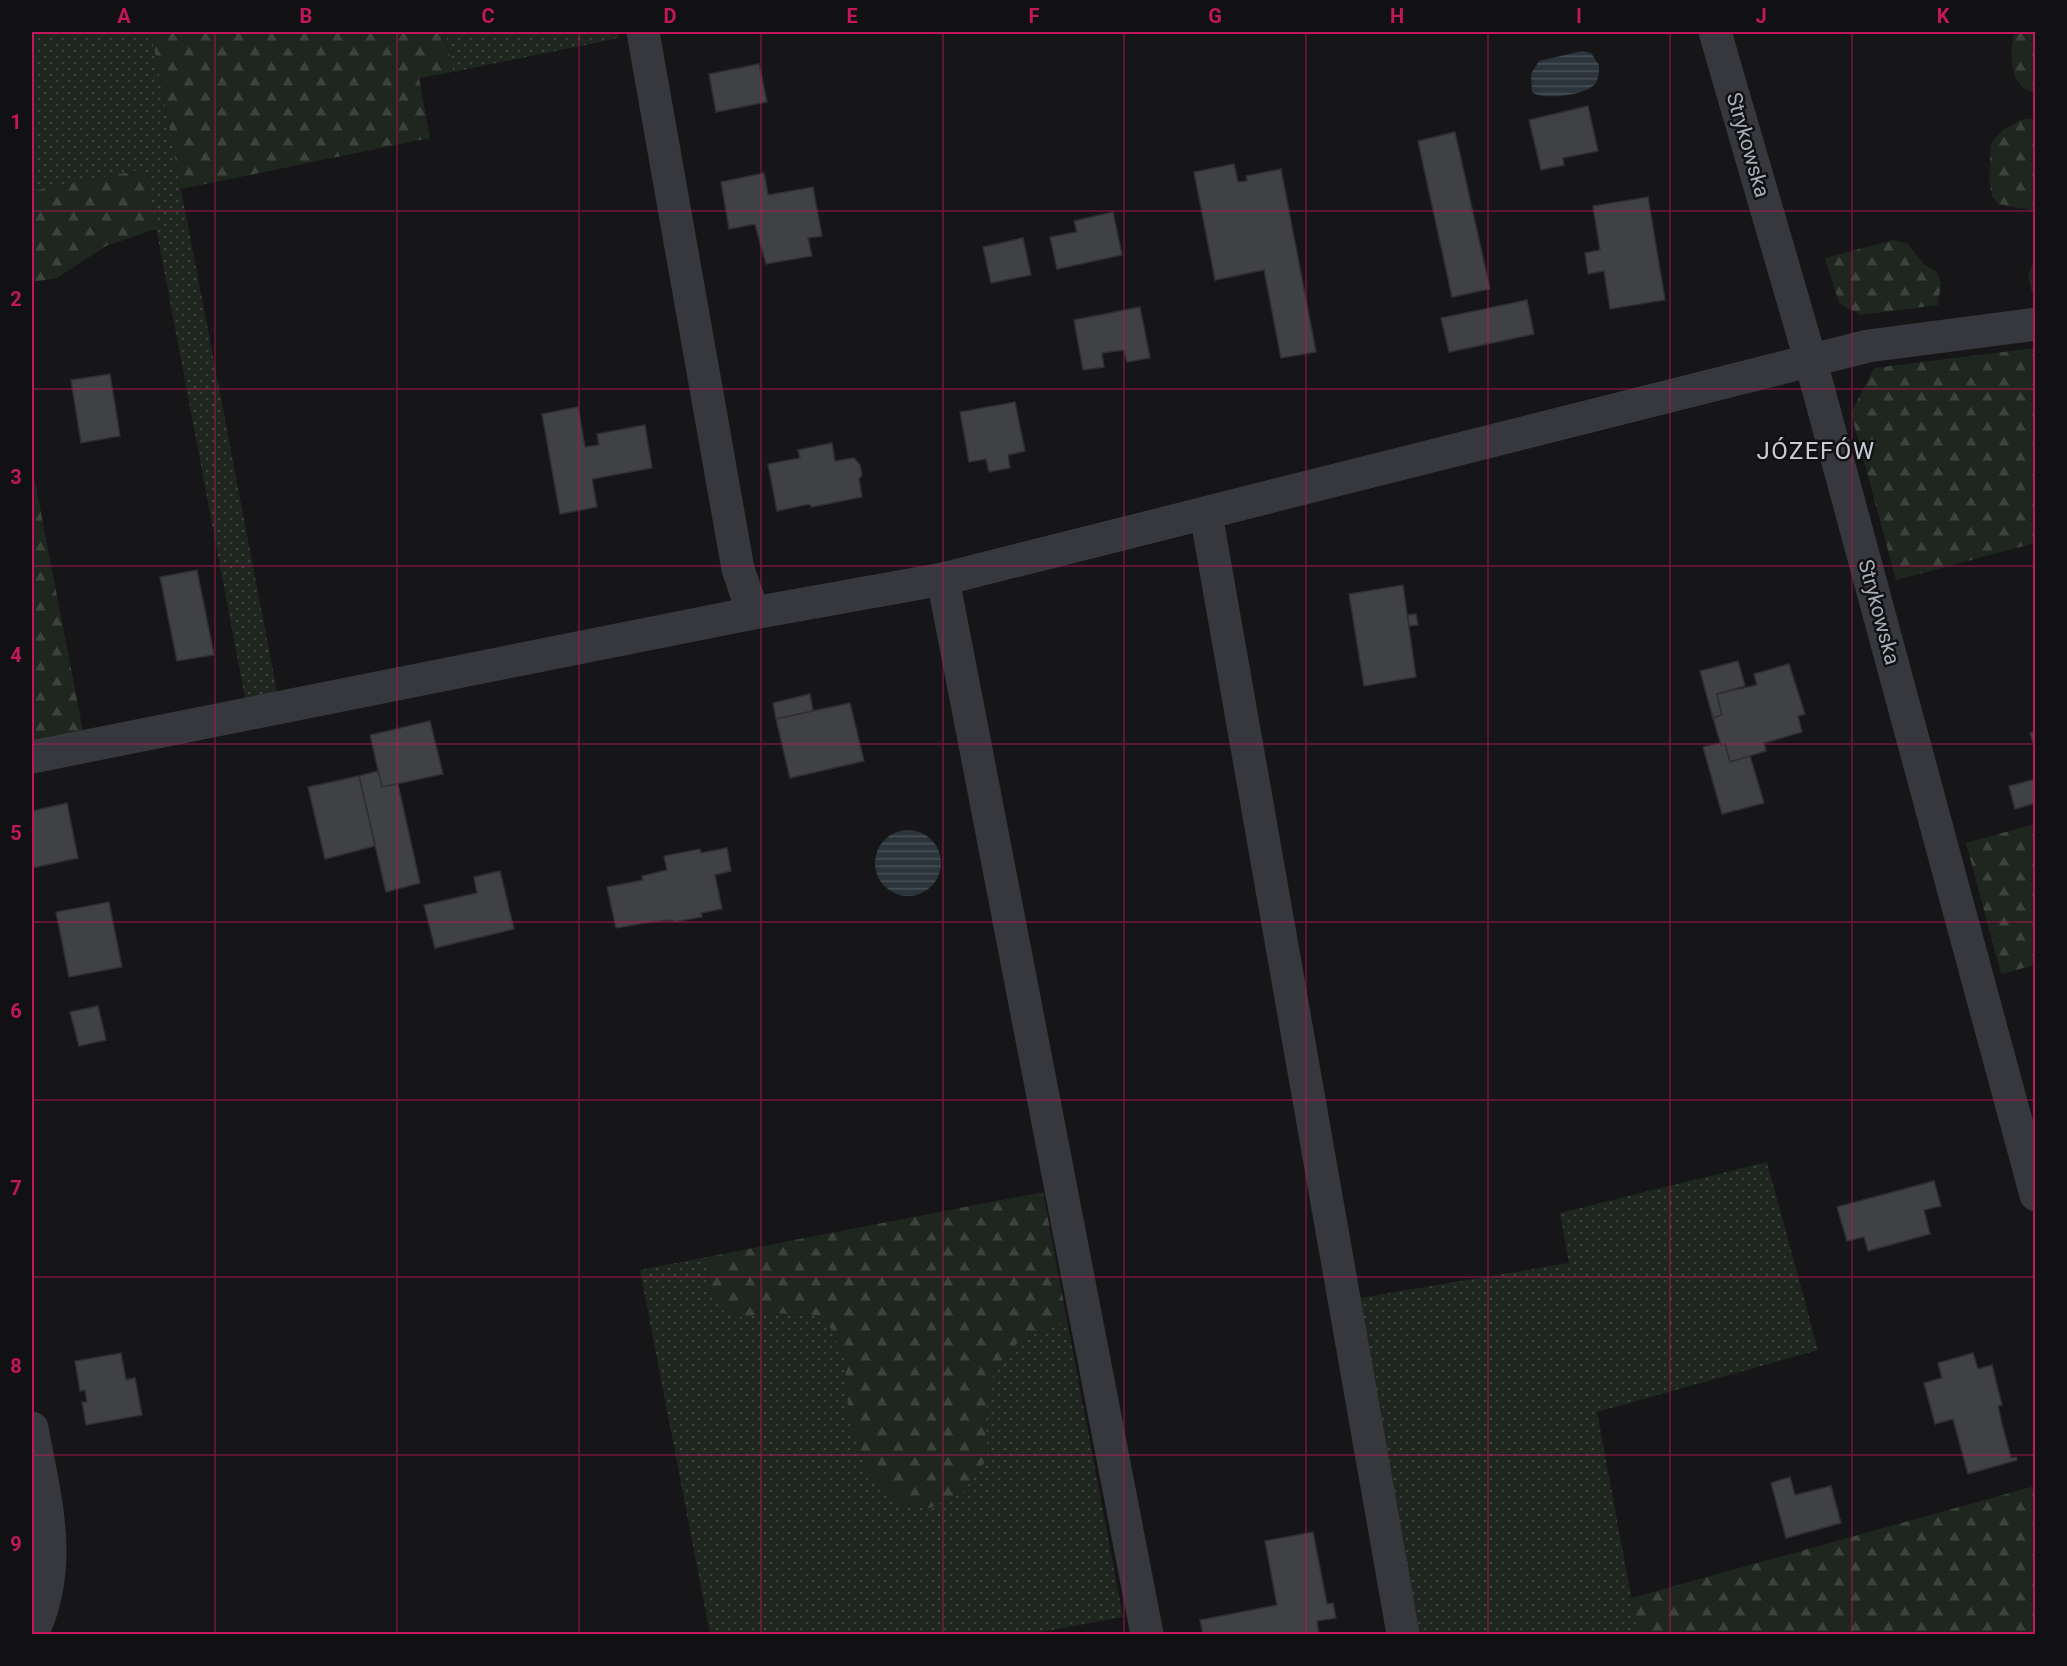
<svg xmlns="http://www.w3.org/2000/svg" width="2067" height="1666" font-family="Roboto,sans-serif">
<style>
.grass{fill:url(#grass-dots)}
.forest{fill:url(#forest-firs)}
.water{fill:url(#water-rules)}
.building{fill:#404145;stroke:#303034;stroke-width:1.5}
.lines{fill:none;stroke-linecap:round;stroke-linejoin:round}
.minor{stroke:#37383d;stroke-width:33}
.grid{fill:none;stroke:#c2185b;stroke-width:1.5;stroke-opacity:0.55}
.labels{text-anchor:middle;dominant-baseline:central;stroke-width:5;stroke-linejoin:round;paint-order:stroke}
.street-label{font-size:21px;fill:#a8adb8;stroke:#111113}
.quarter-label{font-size:24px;letter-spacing:1.5px;fill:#c9ccd4;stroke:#111113}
.neatline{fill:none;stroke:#c2185b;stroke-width:2}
.grid-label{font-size:20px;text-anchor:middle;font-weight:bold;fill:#c2185b}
</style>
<defs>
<pattern id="grass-dots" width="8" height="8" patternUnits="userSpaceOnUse" patternTransform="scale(1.5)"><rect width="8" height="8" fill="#1e261f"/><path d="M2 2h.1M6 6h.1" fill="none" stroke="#3c433d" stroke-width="1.8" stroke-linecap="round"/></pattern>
<pattern id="forest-firs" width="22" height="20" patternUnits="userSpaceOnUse" patternTransform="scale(1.5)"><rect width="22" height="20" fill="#1e261f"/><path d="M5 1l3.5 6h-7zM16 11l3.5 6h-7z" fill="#3c433d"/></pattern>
<pattern id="water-rules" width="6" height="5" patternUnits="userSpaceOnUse" patternTransform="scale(1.5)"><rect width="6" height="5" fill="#2c353c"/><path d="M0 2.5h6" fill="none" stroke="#485056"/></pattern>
</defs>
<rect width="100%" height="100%" fill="#161618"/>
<g class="grass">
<path d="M 32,32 L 151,32 L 277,692 L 245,698 L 145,169 L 32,191 Z"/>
<path d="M 445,32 L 618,32 L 619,38 L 453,72 Z"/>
<path d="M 1767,1162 L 1818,1350 L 1597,1412 L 1638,1634 L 1420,1634 L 1353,1299 L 1569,1263 L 1560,1213 Z"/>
<path d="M 707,1257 L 708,1290 L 739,1317 L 774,1313 L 824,1316 L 844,1355 L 849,1419 L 866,1467 L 902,1505 L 930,1508 L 987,1459 C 986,1419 981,1364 1020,1340 C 1035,1332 1052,1326 1067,1320 L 1123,1617 L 1030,1634 L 710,1634 L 640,1270 Z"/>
</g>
<g class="forest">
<path d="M 151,32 L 445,32 L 453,72 L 419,78 L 430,138 L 181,189 Z"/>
<path d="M 2014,32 L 2035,32 L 2035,92 C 2008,89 2010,51 2014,32 Z"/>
<path d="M 2035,118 L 2035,211 L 1998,204 L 1992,196 L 1989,179 L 1991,143 L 2003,130 L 2020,120 Z"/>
<path d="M 145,169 L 156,229 L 106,246 L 57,278 L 32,282 L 32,191 Z"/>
<path d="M 1893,240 L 1907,243 L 1924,264 L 1936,271 L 1941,283 L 1938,305 L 1861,315 L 1839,303 L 1825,258 Z"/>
<path d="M 2035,259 L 2035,292 L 2032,293 L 2028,276 Z"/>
<path d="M 2035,348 L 2035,543 L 1896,580 L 1851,413 L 1874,368 Z"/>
<path d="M 32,466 L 83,731 L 32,741 Z"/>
<path d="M 2035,824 L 2035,965 L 2001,974 L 1966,843 Z"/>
<path d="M 1043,1192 L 1067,1320 L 1019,1341 L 994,1369 L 986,1411 L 987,1459 L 964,1491 L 930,1508 L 902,1505 L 866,1467 L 849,1419 L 844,1355 L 824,1316 L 774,1313 L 739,1317 L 723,1311 L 708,1290 L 707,1257 Z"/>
<path d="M 2035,1486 L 2035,1634 L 1638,1634 L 1631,1598 Z"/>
</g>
<g class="water">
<path d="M 1582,51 L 1591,53 L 1599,65 C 1599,71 1599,78 1595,84 C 1587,95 1542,101 1532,92 L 1531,74 L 1539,61 Z"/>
<circle cx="908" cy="863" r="33"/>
</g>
<g class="building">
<path d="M 759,64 L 767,102 L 716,112 L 709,74 Z"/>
<path d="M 1588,106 L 1598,151 L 1563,158 L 1564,165 L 1541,170 L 1529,120 Z"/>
<path d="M 1455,132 L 1490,289 L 1452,297 L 1418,141 Z"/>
<path d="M 1234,164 L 1238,182 L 1247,181 L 1246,176 L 1281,169 L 1316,352 L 1281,358 L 1264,270 L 1215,280 L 1194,172 Z"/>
<path d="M 764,173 L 768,195 L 813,187 L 822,236 L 808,238 L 812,256 L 766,264 L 755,224 L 729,229 L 721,182 Z"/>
<path d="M 1648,197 L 1665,300 L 1610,309 L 1604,271 L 1588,274 L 1585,253 L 1600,250 L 1593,206 Z"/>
<path d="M 1113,212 L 1122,255 L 1057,269 L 1050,237 L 1077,232 L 1074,221 Z"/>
<path d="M 1023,238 L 1031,275 L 991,283 L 983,247 Z"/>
<path d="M 1527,300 L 1534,334 L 1449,352 L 1441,318 Z"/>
<path d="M 1140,307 L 1150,358 L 1127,362 L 1124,350 L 1102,353 L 1104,367 L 1083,370 L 1074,320 Z"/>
<path d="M 110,374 L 120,436 L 81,443 L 71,380 Z"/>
<path d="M 1015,402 L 1025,451 L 1008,455 L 1010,468 L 989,472 L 986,459 L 969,462 L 960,412 Z"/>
<path d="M 578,407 L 585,447 L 599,445 L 597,434 L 645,425 L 652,468 L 592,479 L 597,507 L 560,514 L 542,414 Z"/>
<path d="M 832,443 L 835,461 L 854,458 L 860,465 L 862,475 L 859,479 L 862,497 L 812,507 L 809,504 L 777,511 L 768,464 L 800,458 L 798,450 Z"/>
<path d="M 197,570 L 214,655 L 177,661 L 160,577 Z"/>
<path d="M 1403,585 L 1416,677 L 1364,686 L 1349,594 Z"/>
<path d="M 1416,614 L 1418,625 L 1409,626 L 1408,615 Z"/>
<path d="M 1738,661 L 1745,686 L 1717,694 L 1722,715 L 1713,718 L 1700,671 Z"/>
<path d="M 1789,664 L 1805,714 L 1798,716 L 1802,732 L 1764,743 L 1766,751 L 1730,762 L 1725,744 L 1721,745 L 1713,718 L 1722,715 L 1717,694 L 1757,685 L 1754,674 Z"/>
<path d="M 810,694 L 813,711 L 776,719 L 773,703 Z"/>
<path d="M 850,703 L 864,761 L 790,778 L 776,719 Z"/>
<path d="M 430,721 L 443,774 L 382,787 L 370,735 Z"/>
<path d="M 2036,731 L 2036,752 L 2030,733 Z"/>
<path d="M 1720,743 L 1721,745 L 1725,744 L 1730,762 L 1750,756 L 1764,803 L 1722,814 L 1703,747 Z"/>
<path d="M 378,771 L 382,787 L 398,784 L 420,883 L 386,892 L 359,776 Z"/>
<path d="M 359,776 L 375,846 L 325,859 L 308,787 Z"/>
<path d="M 2036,779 L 2036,803 L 2015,809 L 2009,786 Z"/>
<path d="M 67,803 L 78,858 L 32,868 L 32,811 Z"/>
<path d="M 727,848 L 731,871 L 715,875 L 722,909 L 701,913 L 702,917 L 674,922 L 673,920 L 651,922 L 616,928 L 607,887 L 643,880 L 642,876 L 667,870 L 664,856 L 700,849 L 701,853 Z"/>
<path d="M 500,871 L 514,929 L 435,948 L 424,905 L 477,893 L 474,877 Z"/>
<path d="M 109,902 L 122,967 L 69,977 L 56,912 Z"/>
<path d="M 98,1006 L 106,1040 L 79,1046 L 70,1012 Z"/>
<path d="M 1934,1181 L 1941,1206 L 1924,1210 L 1930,1234 L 1868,1251 L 1864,1237 L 1847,1241 L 1837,1207 Z"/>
<path d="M 121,1353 L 126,1380 L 135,1378 L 142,1415 L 86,1425 L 82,1402 L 87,1402 L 85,1390 L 80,1391 L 75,1361 Z"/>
<path d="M 1973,1353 L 1978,1369 L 1992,1365 L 2002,1405 L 1998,1406 L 2002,1424 L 2011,1458 L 2016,1457 L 2017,1460 L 1968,1474 L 1953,1419 L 1935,1424 L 1924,1383 L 1942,1378 L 1938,1363 Z"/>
<path d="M 1790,1477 L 1795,1495 L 1831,1486 L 1841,1523 L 1786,1538 L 1771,1483 Z"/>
<path d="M 1313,1532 L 1327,1604 L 1333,1603 L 1336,1618 L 1317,1621 L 1319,1634 L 1203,1634 L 1200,1620 L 1277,1605 L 1265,1541 Z"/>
</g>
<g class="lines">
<g class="minor">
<path d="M 643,32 L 738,569 L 753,613"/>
<path d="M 1715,32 L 1811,362 L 2036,1195"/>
<path d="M 1206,514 L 1403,1634"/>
<path d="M 943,579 L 1147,1634"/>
<path d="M 32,757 L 753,613 L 943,579 L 1868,346 L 2036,324"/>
<path d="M 32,1428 C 45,1500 65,1564 32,1634"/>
</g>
</g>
<path class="grid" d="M 215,32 L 215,1634M 397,32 L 397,1634M 579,32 L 579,1634M 761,32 L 761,1634M 943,32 L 943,1634M 1124,32 L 1124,1634M 1306,32 L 1306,1634M 1488,32 L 1488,1634M 1670,32 L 1670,1634M 1852,32 L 1852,1634M 32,211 L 2036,211M 32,389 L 2036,389M 32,566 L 2036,566M 32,744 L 2036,744M 32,922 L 2036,922M 32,1100 L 2036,1100M 32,1277 L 2036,1277M 32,1455 L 2036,1455"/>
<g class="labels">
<g class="street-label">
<text transform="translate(1748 145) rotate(74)">Strykowska</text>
<text transform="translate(1879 612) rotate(75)">Strykowska</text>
</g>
<g class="quarter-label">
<text x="1816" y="451">JÓZEFÓW</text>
</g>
</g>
<rect width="2067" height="1666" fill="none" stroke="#111113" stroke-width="66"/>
<rect x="33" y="33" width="2001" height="1600" class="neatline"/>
<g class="grid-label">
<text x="124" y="23">A</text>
<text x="306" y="23">B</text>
<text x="488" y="23">C</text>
<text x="670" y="23">D</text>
<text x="852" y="23">E</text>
<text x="1034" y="23">F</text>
<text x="1215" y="23">G</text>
<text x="1397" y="23">H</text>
<text x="1579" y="23">I</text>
<text x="1761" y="23">J</text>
<text x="1943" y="23">K</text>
<text x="16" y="129">1</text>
<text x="16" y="306">2</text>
<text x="16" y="484">3</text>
<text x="16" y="662">4</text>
<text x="16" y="840">5</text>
<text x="16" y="1018">6</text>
<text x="16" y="1195">7</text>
<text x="16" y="1373">8</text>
<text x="16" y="1551">9</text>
</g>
</svg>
